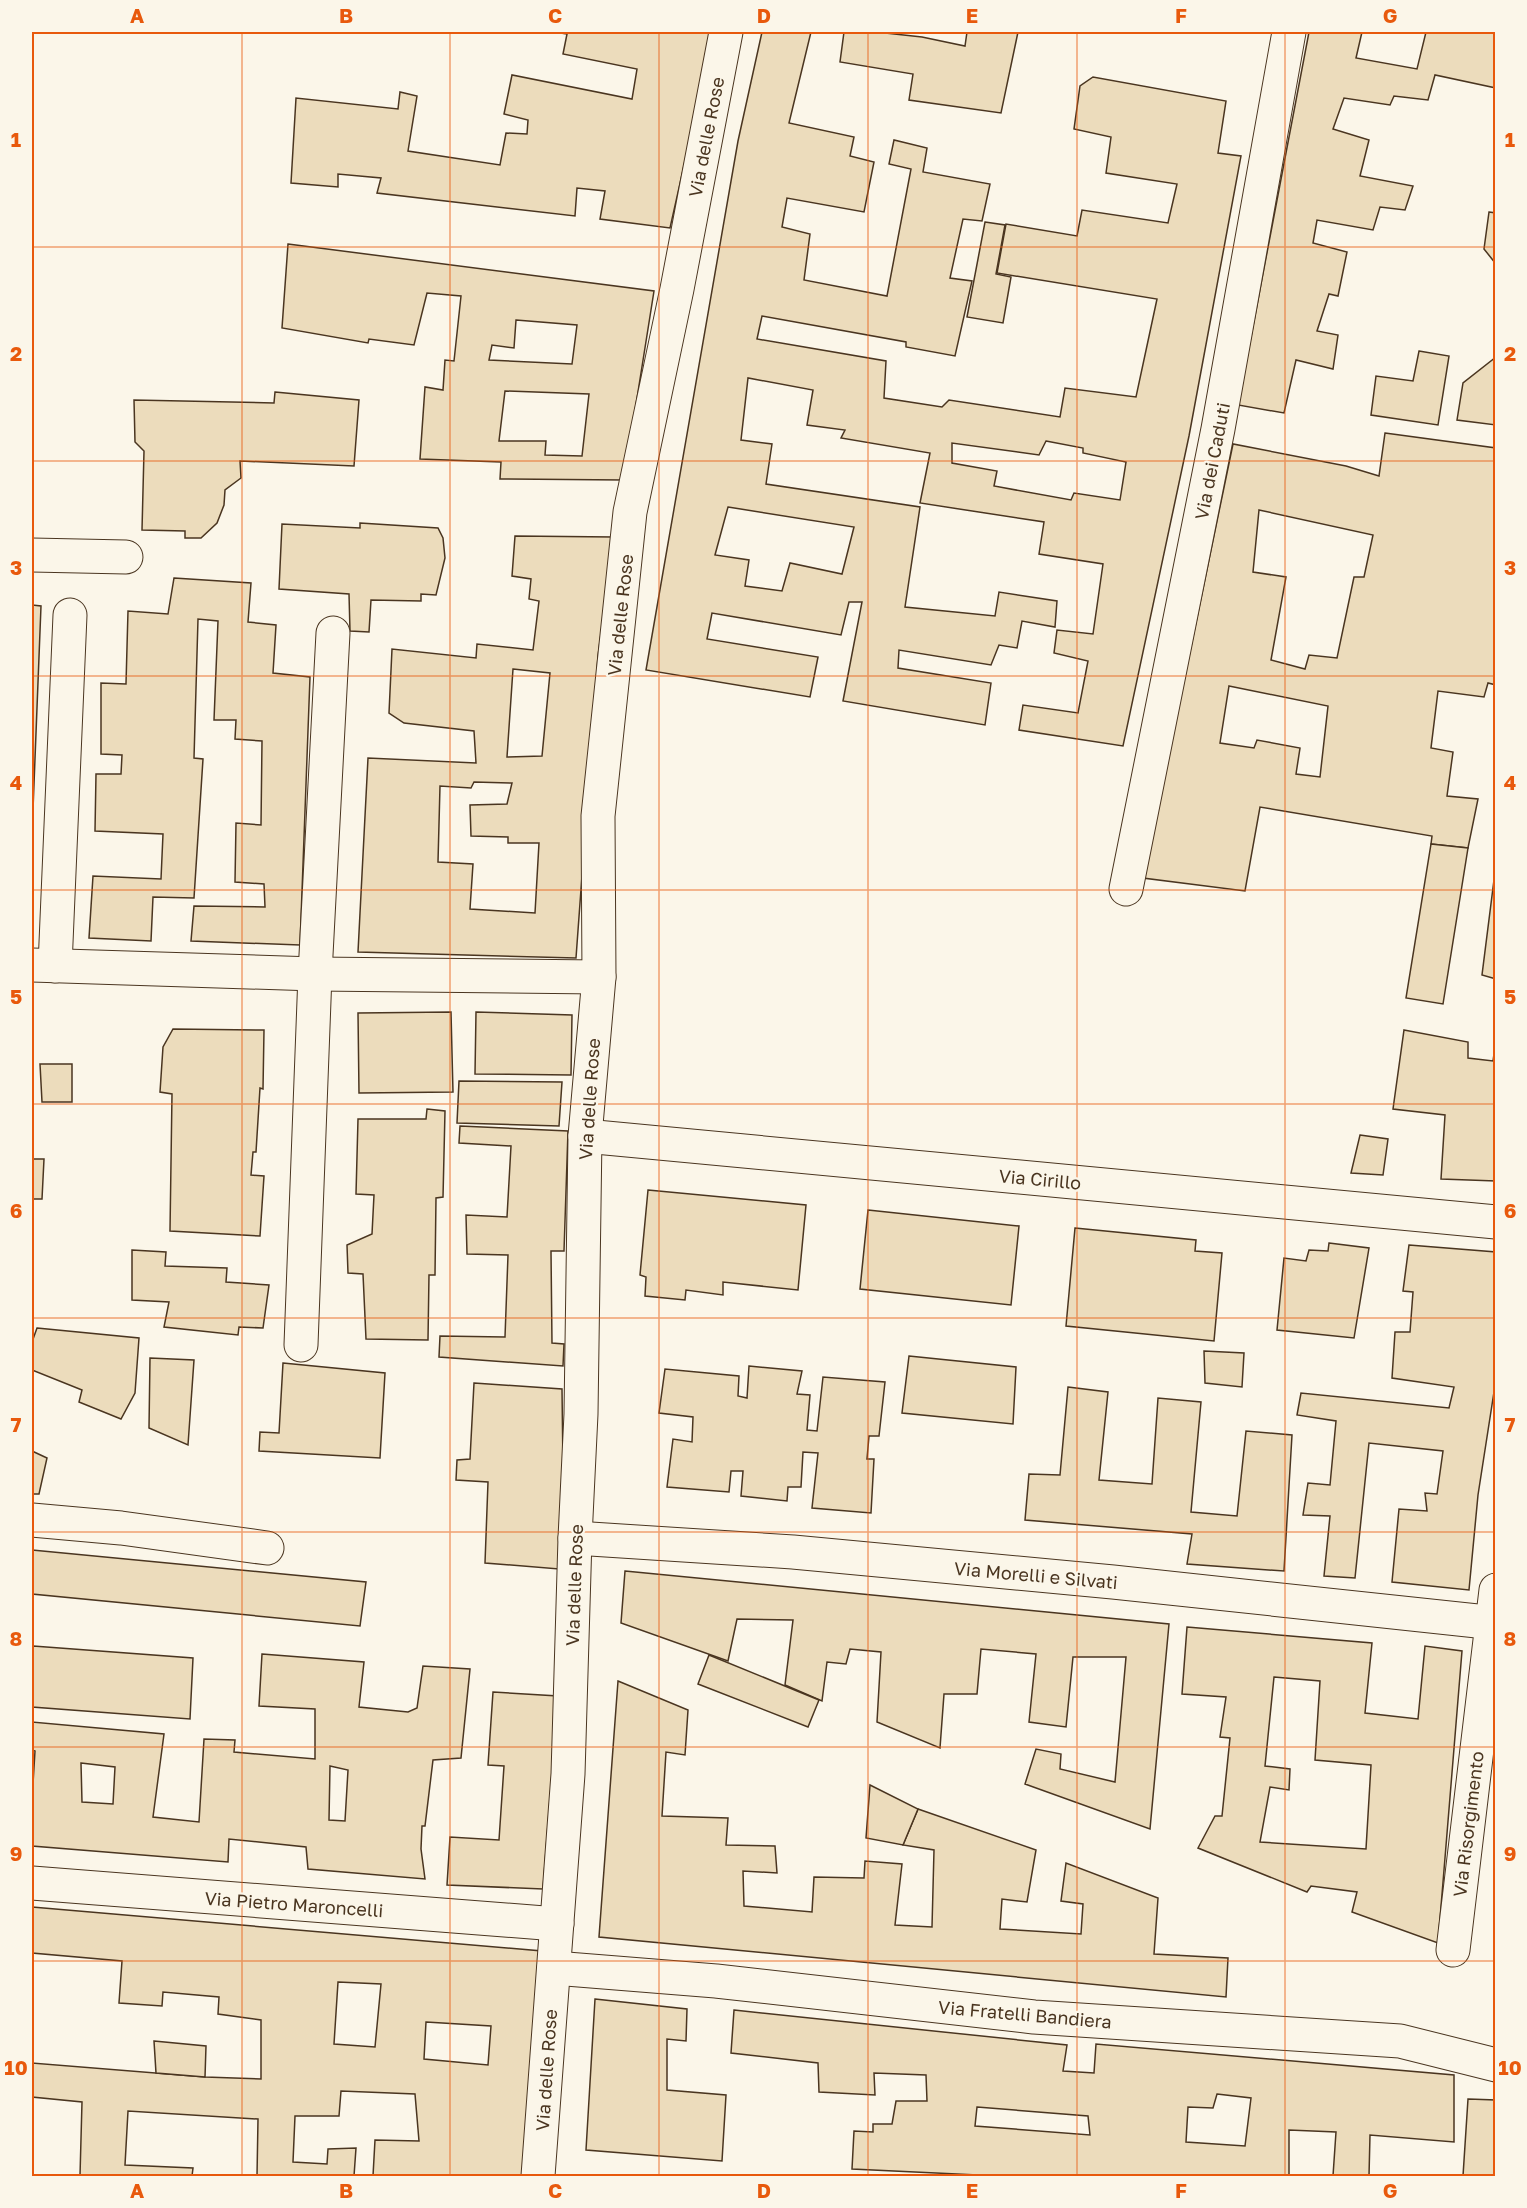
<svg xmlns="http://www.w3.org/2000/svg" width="1527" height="2208" font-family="'Golos Text',sans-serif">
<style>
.building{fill:#ecdcbc;stroke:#4a3520;stroke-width:1.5;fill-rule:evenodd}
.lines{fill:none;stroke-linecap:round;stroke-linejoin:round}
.street-casing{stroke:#4a3520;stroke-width:35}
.street{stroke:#fbf6e9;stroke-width:33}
.grid{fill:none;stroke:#e8590c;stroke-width:1.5;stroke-opacity:0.55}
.labels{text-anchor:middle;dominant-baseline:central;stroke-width:4.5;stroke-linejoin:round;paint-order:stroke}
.street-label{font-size:18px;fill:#4a3520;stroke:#fbf6e9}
.neatline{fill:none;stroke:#e8590c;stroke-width:2}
.grid-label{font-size:20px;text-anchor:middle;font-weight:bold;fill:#e8590c}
</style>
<rect width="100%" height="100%" fill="#fbf6e9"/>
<g class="building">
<path d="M 554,32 L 714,32 L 670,228 L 600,219 L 605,191 L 577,188 L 575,216 L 377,193 L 381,178 L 338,174 L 338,187 L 291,183 L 296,98 L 398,109 L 400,92 L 417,96 L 408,151 L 500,165 L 506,133 L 527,134 L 528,120 L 504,114 L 512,75 L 632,99 L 637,69 L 563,54 L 567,34 Z"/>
<path d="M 762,32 L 811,32 L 789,123 L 854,137 L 850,156 L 874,162 L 864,212 L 787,198 L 782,227 L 810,234 L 804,280 L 887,296 L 911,169 L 889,164 L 894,140 L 927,148 L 923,172 L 990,184 L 982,221 L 963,219 L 950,278 L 972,281 L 955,356 L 906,347 L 906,342 L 762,316 L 757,339 L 886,361 L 884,398 L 942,407 L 949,400 L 1060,417 L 1065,388 L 1136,397 L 1157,299 L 997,273 L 1006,224 L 1077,236 L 1082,210 L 1168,223 L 1177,184 L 1106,173 L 1111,137 L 1074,129 L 1080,86 L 1093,77 L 1226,101 L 1218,153 L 1241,156 L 1189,436 L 1123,746 L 1019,730 L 1023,705 L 1078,713 L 1088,661 L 1054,653 L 1057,630 L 1093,634 L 1103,564 L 1039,554 L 1044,522 L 920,503 L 930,453 L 841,438 L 845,430 L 807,425 L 813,390 L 748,378 L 741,440 L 772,444 L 766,484 L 920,507 L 905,607 L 995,616 L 999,592 L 1057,601 L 1055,627 L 1022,621 L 1017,648 L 999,645 L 991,665 L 899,650 L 898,668 L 991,683 L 985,725 L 843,701 L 862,602 L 849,602 L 841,635 L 712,613 L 707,639 L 818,657 L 810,697 L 646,670 L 738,141 ZM 1046,441 L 1083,448 L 1083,453 L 1126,462 L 1120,500 L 1074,493 L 1071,500 L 994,486 L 997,471 L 952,463 L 952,443 L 1039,455 ZM 728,507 L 854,527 L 842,574 L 790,563 L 782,591 L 745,586 L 749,560 L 715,555 Z"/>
<path d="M 844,32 L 876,32 L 922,37 L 965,46 L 967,32 L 1018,32 L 1001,113 L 909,100 L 913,74 L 840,62 Z"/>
<path d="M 1309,32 L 1362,32 L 1356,58 L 1417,69 L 1426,32 L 1496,32 L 1496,88 L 1435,75 L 1428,100 L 1394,96 L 1390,105 L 1344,98 L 1333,129 L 1369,140 L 1360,176 L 1413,186 L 1405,210 L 1380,207 L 1373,230 L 1317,220 L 1313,243 L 1347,252 L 1338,296 L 1329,294 L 1317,331 L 1338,335 L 1333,369 L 1296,360 L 1284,413 L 1238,405 Z"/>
<path d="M 1489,212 L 1496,213 L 1496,264 L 1484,249 Z"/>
<path d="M 985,222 L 1005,225 L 996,274 L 1011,277 L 1003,323 L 967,317 Z"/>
<path d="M 288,244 L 654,291 L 624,480 L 500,479 L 501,462 L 420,459 L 425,387 L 443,390 L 445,360 L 454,361 L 461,296 L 427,293 L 414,345 L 369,339 L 368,343 L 282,328 ZM 516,320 L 577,325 L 572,364 L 489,360 L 492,345 L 514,348 ZM 505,391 L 589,394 L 582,456 L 545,455 L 546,441 L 499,441 Z"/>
<path d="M 1419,351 L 1449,356 L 1438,425 L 1371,415 L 1376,376 L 1413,381 Z"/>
<path d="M 1496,357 L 1496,425 L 1457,420 L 1463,383 Z"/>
<path d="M 275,392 L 359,400 L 354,466 L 240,461 L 241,478 L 225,490 L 224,505 L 217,523 L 201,538 L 185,538 L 185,531 L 142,530 L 144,451 L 135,442 L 134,400 L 274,403 Z"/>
<path d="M 1385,433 L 1496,448 L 1496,685 L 1488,683 L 1484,697 L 1438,691 L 1431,748 L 1453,752 L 1447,796 L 1478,799 L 1468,848 L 1431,844 L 1432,836 L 1260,807 L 1245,891 L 1143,878 L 1233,444 L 1346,466 L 1379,476 ZM 1259,510 L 1373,535 L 1364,577 L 1354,577 L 1337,658 L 1309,655 L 1305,669 L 1271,660 L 1286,577 L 1253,572 ZM 1229,686 L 1328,706 L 1320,777 L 1296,774 L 1300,748 L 1257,740 L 1254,748 L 1220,743 Z"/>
<path d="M 360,523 L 438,528 L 443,538 L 445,558 L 436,595 L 421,594 L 421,601 L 371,600 L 369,632 L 350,631 L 349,594 L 279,589 L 282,524 L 360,528 Z"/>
<path d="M 515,536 L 614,537 L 598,656 L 576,958 L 358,952 L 368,758 L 476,763 L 474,731 L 404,723 L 389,713 L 392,649 L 476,658 L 477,644 L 533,650 L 539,601 L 529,599 L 531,579 L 512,576 ZM 513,669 L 550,673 L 542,756 L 507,757 ZM 474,782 L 512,783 L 507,804 L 470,805 L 471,836 L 508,837 L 508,843 L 539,843 L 535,913 L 470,909 L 473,864 L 438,862 L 440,786 L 471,788 Z"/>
<path d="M 174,578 L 251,583 L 248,622 L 276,625 L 273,673 L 310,677 L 300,945 L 191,941 L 194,906 L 265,907 L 264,884 L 235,882 L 236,823 L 261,825 L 262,741 L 235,739 L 236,720 L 214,720 L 218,621 L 198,619 L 194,758 L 203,759 L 194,898 L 153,897 L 151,941 L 89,938 L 93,876 L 161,879 L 163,834 L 95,831 L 96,774 L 121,774 L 122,755 L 101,754 L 101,683 L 126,684 L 128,611 L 168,614 Z"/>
<path d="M 32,605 L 41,606 L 32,835 Z"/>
<path d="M 1431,844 L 1468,848 L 1443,1004 L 1406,998 Z"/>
<path d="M 1496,864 L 1496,979 L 1482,975 Z"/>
<path d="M 451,1012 L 453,1092 L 359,1093 L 358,1013 Z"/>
<path d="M 476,1012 L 572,1015 L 571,1075 L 475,1074 Z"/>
<path d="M 173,1029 L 264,1030 L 263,1089 L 260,1088 L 256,1152 L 253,1152 L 251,1175 L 264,1176 L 260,1236 L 170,1231 L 172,1094 L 160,1092 L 163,1047 Z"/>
<path d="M 1404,1030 L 1468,1042 L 1468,1058 L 1493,1061 L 1496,1040 L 1496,1181 L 1441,1179 L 1445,1115 L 1393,1109 Z"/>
<path d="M 40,1064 L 72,1064 L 72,1102 L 42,1102 Z"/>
<path d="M 459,1081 L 562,1082 L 559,1126 L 457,1123 Z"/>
<path d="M 427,1109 L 445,1111 L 443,1197 L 436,1198 L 435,1275 L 429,1275 L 428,1340 L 366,1339 L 363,1274 L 348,1273 L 347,1245 L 372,1234 L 374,1195 L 356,1194 L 358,1119 L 426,1119 Z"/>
<path d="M 460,1126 L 568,1131 L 564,1251 L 551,1251 L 552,1343 L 564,1344 L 563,1366 L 439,1357 L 440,1336 L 505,1337 L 508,1255 L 467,1254 L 466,1215 L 507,1217 L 511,1146 L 459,1143 Z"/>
<path d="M 1360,1135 L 1388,1139 L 1383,1175 L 1351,1173 Z"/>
<path d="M 32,1159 L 44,1159 L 42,1199 L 32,1199 Z"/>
<path d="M 648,1190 L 806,1205 L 798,1290 L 723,1282 L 723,1295 L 686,1290 L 685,1300 L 645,1296 L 646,1277 L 640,1275 Z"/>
<path d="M 868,1210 L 1019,1226 L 1011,1305 L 860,1289 Z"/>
<path d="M 1075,1228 L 1196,1240 L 1195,1251 L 1222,1253 L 1214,1341 L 1066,1326 Z"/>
<path d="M 1329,1243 L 1369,1248 L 1354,1338 L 1277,1330 L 1284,1258 L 1306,1261 L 1309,1250 L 1328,1251 Z"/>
<path d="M 1409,1245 L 1496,1252 L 1496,1379 L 1478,1495 L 1469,1590 L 1392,1582 L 1399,1509 L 1427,1511 L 1425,1493 L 1437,1494 L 1443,1451 L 1369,1443 L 1355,1578 L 1324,1576 L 1330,1516 L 1303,1515 L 1308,1483 L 1330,1485 L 1336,1421 L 1297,1415 L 1301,1393 L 1449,1408 L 1454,1387 L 1392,1378 L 1395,1332 L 1410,1332 L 1413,1292 L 1403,1291 Z"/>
<path d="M 132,1250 L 166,1252 L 165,1266 L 227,1268 L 226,1282 L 269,1285 L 263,1328 L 239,1327 L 238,1335 L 164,1327 L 169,1302 L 132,1300 Z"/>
<path d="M 37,1328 L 139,1338 L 135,1393 L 121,1419 L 79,1402 L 82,1390 L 32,1370 L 32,1342 Z"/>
<path d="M 1204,1351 L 1244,1353 L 1242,1387 L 1205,1383 Z"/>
<path d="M 909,1356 L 1016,1367 L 1013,1424 L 902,1413 Z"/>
<path d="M 150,1358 L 194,1360 L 188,1445 L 149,1428 Z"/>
<path d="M 283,1363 L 385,1373 L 380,1458 L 259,1451 L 260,1432 L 279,1433 Z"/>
<path d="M 749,1366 L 802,1371 L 797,1394 L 810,1395 L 807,1430 L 817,1431 L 823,1377 L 885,1382 L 879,1436 L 869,1436 L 867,1459 L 874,1459 L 871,1513 L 812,1508 L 818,1453 L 803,1452 L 801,1487 L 788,1487 L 787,1501 L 741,1496 L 743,1471 L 731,1471 L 729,1492 L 667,1487 L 673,1439 L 692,1442 L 693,1417 L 659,1413 L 665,1369 L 739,1376 L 738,1396 L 747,1398 Z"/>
<path d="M 474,1383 L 562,1389 L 563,1468 L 559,1569 L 485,1563 L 488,1482 L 456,1480 L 457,1460 L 470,1459 Z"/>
<path d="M 1068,1387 L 1108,1392 L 1099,1480 L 1152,1484 L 1158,1398 L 1201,1402 L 1191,1512 L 1237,1516 L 1246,1431 L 1292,1435 L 1284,1571 L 1187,1564 L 1192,1534 L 1025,1520 L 1029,1474 L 1060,1475 Z"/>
<path d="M 32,1451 L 47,1458 L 39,1494 L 32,1494 Z"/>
<path d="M 32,1550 L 366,1582 L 360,1626 L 32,1594 Z"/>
<path d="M 625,1571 L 1169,1624 L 1150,1829 L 1025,1784 L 1036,1749 L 1061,1754 L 1060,1769 L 1115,1782 L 1126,1657 L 1073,1657 L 1066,1727 L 1029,1722 L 1036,1654 L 981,1649 L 977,1694 L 944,1694 L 940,1748 L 877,1722 L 881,1652 L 850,1649 L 846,1664 L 827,1662 L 822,1701 L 785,1685 L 793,1620 L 737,1619 L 728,1661 L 621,1623 Z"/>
<path d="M 1187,1627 L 1372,1643 L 1365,1713 L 1418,1719 L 1425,1646 L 1462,1651 L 1438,1943 L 1352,1912 L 1357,1892 L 1311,1886 L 1307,1892 L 1198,1848 L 1215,1816 L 1222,1816 L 1230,1738 L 1220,1737 L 1226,1697 L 1182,1694 ZM 1274,1677 L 1320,1681 L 1315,1760 L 1371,1765 L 1366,1849 L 1260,1842 L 1270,1787 L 1289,1790 L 1290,1769 L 1265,1766 Z"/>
<path d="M 33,1646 L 193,1658 L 190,1719 L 32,1707 Z"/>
<path d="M 262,1654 L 364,1662 L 359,1707 L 408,1712 L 417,1708 L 423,1666 L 470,1669 L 461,1758 L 433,1760 L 425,1826 L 422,1826 L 421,1849 L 425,1879 L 308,1869 L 306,1847 L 229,1839 L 228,1862 L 32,1846 L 32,1800 L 35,1751 L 32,1750 L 32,1722 L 164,1734 L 153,1817 L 199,1822 L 204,1739 L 235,1740 L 234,1752 L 315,1759 L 315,1709 L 259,1706 ZM 81,1763 L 115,1767 L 113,1804 L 82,1802 ZM 330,1766 L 348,1770 L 345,1821 L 329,1820 Z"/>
<path d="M 709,1655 L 819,1700 L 808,1727 L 698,1684 Z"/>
<path d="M 618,1681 L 688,1710 L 685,1755 L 666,1752 L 662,1816 L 728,1818 L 726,1845 L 775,1846 L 777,1873 L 743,1871 L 744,1906 L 812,1912 L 814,1877 L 864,1878 L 865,1861 L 902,1864 L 895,1925 L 932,1927 L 934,1850 L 903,1845 L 918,1809 L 1036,1850 L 1027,1902 L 1002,1899 L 1000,1929 L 1081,1934 L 1083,1904 L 1061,1901 L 1066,1863 L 1158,1898 L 1154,1954 L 1228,1958 L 1226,1997 L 599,1937 Z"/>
<path d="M 493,1692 L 558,1696 L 543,1889 L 447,1885 L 450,1837 L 499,1840 L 504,1766 L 488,1765 Z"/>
<path d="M 870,1785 L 918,1809 L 903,1845 L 866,1838 Z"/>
<path d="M 32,1907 L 542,1951 L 526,2176 L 373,2176 L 375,2140 L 419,2141 L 415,2094 L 341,2091 L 339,2116 L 295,2116 L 293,2162 L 327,2164 L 328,2149 L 356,2148 L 354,2176 L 257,2176 L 258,2119 L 128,2111 L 125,2165 L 193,2168 L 192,2176 L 80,2176 L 82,2102 L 32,2097 L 32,2063 L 205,2077 L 261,2079 L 261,2020 L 218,2014 L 219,1997 L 163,1992 L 162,2006 L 119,2003 L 122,1961 L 32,1953 ZM 338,1982 L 381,1984 L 375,2047 L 334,2044 ZM 426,2022 L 491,2026 L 488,2065 L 424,2059 Z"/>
<path d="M 595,1999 L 687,2009 L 686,2041 L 667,2039 L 667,2090 L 726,2095 L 722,2161 L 586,2150 Z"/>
<path d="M 734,2010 L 1067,2045 L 1063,2071 L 1094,2073 L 1096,2044 L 1454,2075 L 1454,2142 L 1370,2135 L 1369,2176 L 1333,2176 L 1336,2132 L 1289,2130 L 1289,2176 L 999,2176 L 852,2169 L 854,2131 L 873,2132 L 873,2124 L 892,2124 L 896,2101 L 927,2101 L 926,2075 L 874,2073 L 875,2095 L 819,2092 L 818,2063 L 731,2053 ZM 1217,2094 L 1251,2098 L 1245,2146 L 1186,2142 L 1188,2107 L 1213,2108 ZM 977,2107 L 1088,2116 L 1090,2135 L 975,2126 Z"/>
<path d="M 154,2041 L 206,2046 L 205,2077 L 156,2073 Z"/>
<path d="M 1468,2099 L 1496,2100 L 1496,2176 L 1463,2176 Z"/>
</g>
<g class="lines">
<defs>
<g id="street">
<path d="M 32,555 L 126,557"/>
<path d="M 1126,889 L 1218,429 L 1289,32"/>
<path d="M 32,965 L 315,974 L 599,977"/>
<path d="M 55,966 L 70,615"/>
<path d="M 585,1136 L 1496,1222"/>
<path d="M 301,1345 L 315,974 L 333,633"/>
<path d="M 32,1520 L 121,1528 L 267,1548"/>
<path d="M 575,1538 L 793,1552 L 1113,1582 L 1496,1623"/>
<path d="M 32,1883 L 557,1924"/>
<path d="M 1453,1950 L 1496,1590"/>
<path d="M 554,1968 L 716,1981 L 1034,2017 L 1400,2041 L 1496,2065"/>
<path d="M 538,2176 L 568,1774 L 575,1538 L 581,1414 L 585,1136 L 599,977 L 598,816 L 630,512 L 677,289 L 726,32"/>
</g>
</defs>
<use href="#street" class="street-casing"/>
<use href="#street" class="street"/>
</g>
<path class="grid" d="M 242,32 L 242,2176M 450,32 L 450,2176M 659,32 L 659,2176M 868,32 L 868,2176M 1077,32 L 1077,2176M 1285,32 L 1285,2176M 32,247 L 1496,247M 32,461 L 1496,461M 32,676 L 1496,676M 32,890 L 1496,890M 32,1104 L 1496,1104M 32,1318 L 1496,1318M 32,1532 L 1496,1532M 32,1747 L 1496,1747M 32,1961 L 1496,1961"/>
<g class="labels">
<g class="street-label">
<text transform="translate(706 137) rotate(-79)">Via delle Rose</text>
<text transform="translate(1212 461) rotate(-79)">Via dei Caduti</text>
<text transform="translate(620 615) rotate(-84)">Via delle Rose</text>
<text transform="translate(589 1099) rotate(-86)">Via delle Rose</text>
<text transform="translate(1040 1179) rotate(5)">Via Cirillo</text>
<text transform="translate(1036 1575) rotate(5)">Via Morelli e Silvati</text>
<text transform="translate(574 1585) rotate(-88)">Via delle Rose</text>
<text transform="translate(1468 1824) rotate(-83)">Via Risorgimento</text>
<text transform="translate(294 1904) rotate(4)">Via Pietro Maroncelli</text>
<text transform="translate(1025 2014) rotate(5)">Via Fratelli Bandiera</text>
<text transform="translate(546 2070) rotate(-86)">Via delle Rose</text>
</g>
</g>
<rect width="1527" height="2208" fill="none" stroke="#fbf6e9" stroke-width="66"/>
<rect x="33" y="33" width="1461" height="2142" class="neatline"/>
<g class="grid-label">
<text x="137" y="23">A</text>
<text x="346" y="23">B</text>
<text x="555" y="23">C</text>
<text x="764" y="23">D</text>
<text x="972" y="23">E</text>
<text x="1181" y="23">F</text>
<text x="1390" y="23">G</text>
<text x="16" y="147">1</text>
<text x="1510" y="147">1</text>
<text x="16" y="361">2</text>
<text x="1510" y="361">2</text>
<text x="16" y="575">3</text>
<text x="1510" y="575">3</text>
<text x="16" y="790">4</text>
<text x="1510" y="790">4</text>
<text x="16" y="1004">5</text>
<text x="1510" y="1004">5</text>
<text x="16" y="1218">6</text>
<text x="1510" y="1218">6</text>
<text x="16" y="1432">7</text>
<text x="1510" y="1432">7</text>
<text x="16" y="1646">8</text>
<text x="1510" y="1646">8</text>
<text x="16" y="1861">9</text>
<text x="1510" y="1861">9</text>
<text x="16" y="2075">10</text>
<text x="1510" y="2075">10</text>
<text x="137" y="2198">A</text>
<text x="346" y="2198">B</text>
<text x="555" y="2198">C</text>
<text x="764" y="2198">D</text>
<text x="972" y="2198">E</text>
<text x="1181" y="2198">F</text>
<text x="1390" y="2198">G</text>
</g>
</svg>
